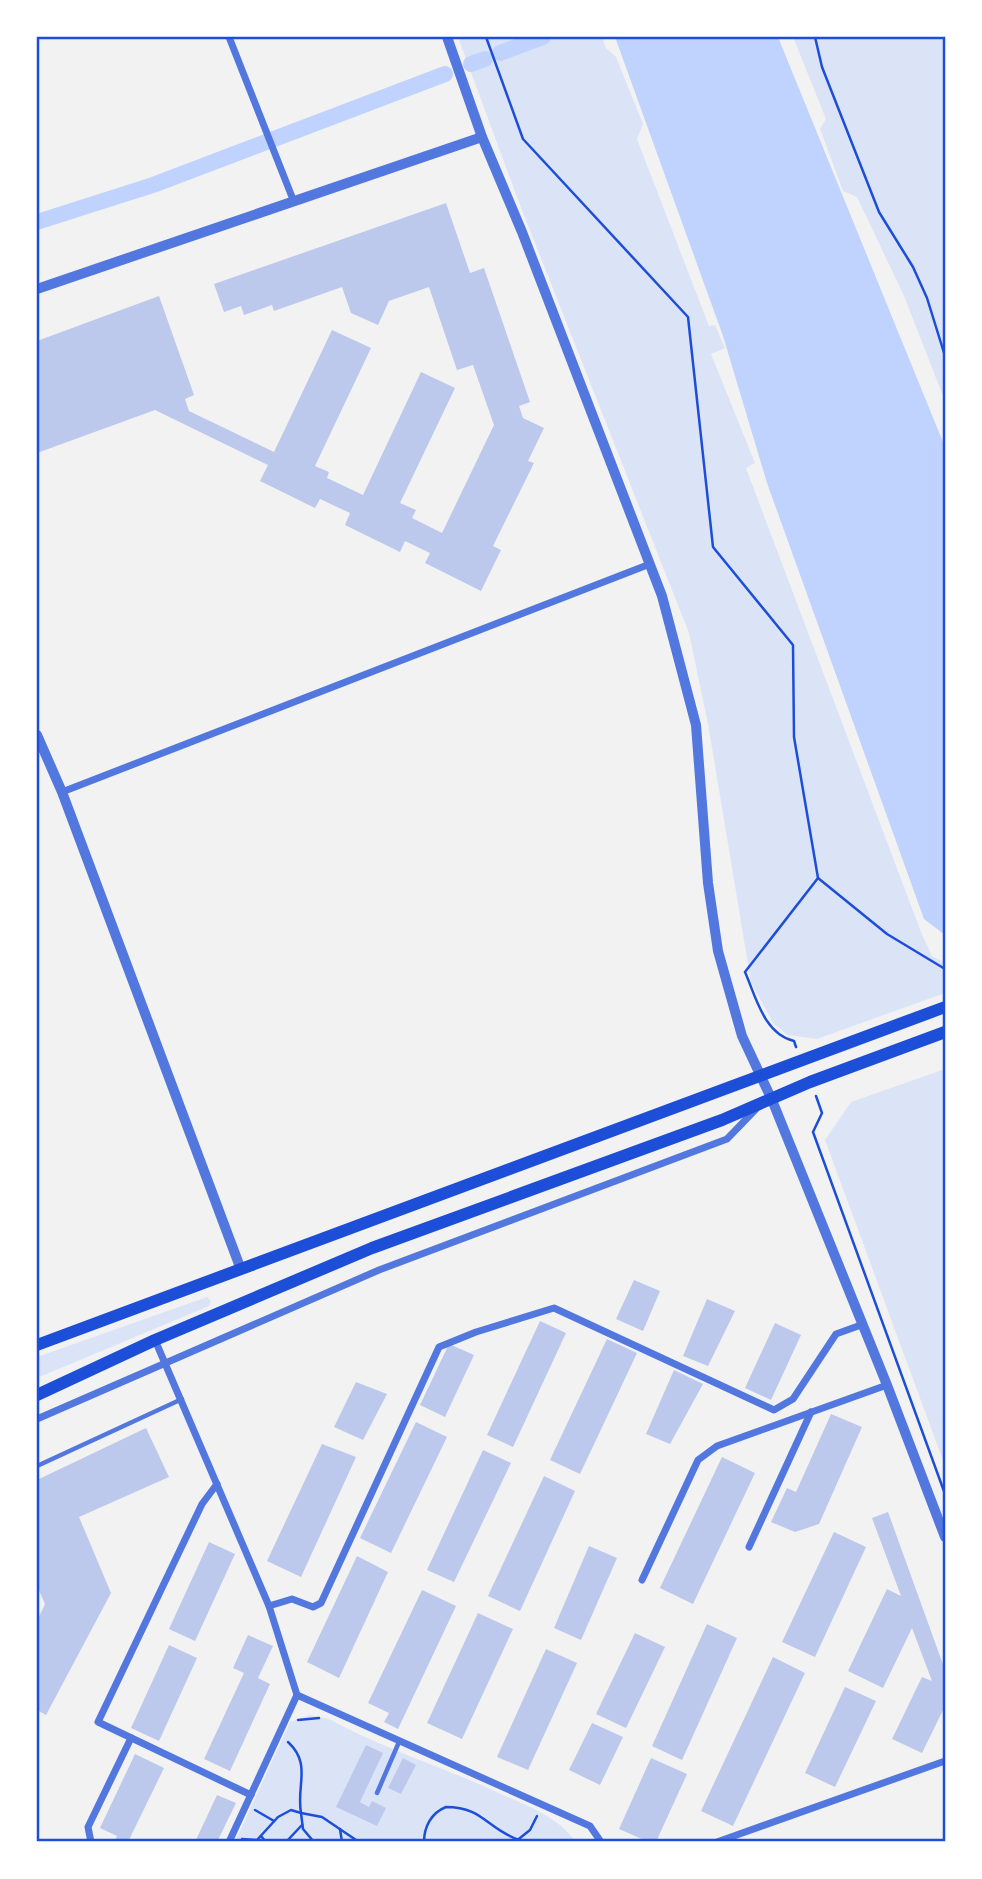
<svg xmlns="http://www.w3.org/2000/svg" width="982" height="1879" font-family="'Open Sans',sans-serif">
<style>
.green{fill:#dbe4f7}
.water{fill:#bfd3fe}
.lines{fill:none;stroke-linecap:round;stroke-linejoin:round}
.canal{stroke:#bfd3fe;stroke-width:16}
.building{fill:#bdc9ec}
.path{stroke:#1d4ed8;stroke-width:2.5}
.service{stroke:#5277de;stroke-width:4.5}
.minor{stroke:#5277de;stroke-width:7}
.tertiary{stroke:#5277de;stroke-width:10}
.primary{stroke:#1d4ed8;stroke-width:12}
.neatline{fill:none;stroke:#1d4ed8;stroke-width:2.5}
</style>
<rect width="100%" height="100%" fill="#f2f2f2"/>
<g class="green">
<path d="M 458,37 L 602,37 L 606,48 L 616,57 L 643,124 L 637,139 L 709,326 L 715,325 L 725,348 L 711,354 L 755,463 L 746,468 L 921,932 L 932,956 L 945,963 L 945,993 L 817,1039 L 787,1035 L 773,1023 L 751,982 L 708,724 L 689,633 L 518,200 Z"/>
<path d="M 793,37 L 945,37 L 945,401 L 904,296 L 857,197 L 843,191 L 820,129 L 826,119 Z"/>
<path d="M 942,1070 L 945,1077 L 945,1466 L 825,1140 L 851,1102 Z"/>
<path d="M 207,1297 L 211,1301 L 209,1306 L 37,1378 L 37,1357 Z"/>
<path d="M 310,1715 L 329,1719 C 383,1749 444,1767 501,1794 C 528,1806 558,1817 576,1842 L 235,1842 L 290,1722 Z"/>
</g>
<path class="water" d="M 615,37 L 778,37 L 945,447 L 945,935 L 924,919 L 767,483 L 723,336 Z"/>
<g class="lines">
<g class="canal">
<path d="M 500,53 L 543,37"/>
<path d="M 471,64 L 485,59"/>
<path d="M 37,222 L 153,185 L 445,74"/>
</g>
</g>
<g class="building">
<path d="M 446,203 L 470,273 L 484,268 L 530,402 L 519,406 L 523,418 L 544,428 L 528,461 L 534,463 L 493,546 L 501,550 L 481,591 L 425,563 L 430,553 L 405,541 L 400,552 L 345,525 L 350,513 L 320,499 L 315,508 L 260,481 L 268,465 L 155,410 L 37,453 L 37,341 L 159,296 L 194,395 L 185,399 L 189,411 L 274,452 L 332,330 L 371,348 L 315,466 L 329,472 L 327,478 L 363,495 L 421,372 L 455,388 L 400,503 L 416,510 L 412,518 L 442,533 L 494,425 L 473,365 L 457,370 L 429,287 L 389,301 L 378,325 L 351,313 L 342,287 L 274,311 L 272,305 L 244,315 L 241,306 L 224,312 L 214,284 Z"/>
<path d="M 634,1280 L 660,1291 L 643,1331 L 616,1319 Z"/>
<path d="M 707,1299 L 735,1311 L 708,1366 L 683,1356 Z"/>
<path d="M 540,1321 L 566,1333 L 513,1447 L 487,1435 Z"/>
<path d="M 775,1323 L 801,1335 L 771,1400 L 745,1388 Z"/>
<path d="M 607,1339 L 637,1353 L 580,1474 L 550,1460 Z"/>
<path d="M 449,1344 L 474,1355 L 445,1417 L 420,1405 Z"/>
<path d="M 674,1370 L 703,1384 L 670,1444 L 646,1434 Z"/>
<path d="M 356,1382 L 387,1394 L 363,1440 L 334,1427 Z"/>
<path d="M 831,1414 L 862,1427 L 819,1524 L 795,1532 L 771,1522 L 787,1488 L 796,1492 Z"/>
<path d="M 416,1422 L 447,1437 L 391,1553 L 360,1538 Z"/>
<path d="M 146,1428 L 169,1477 L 79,1517 L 111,1593 L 46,1715 L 37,1710 L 37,1621 L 45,1604 L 37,1586 L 37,1480 Z"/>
<path d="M 322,1444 L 356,1457 L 301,1577 L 267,1561 Z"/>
<path d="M 483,1450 L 511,1463 L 454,1582 L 427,1570 Z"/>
<path d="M 722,1457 L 755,1473 L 693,1604 L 660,1588 Z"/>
<path d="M 544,1476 L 575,1491 L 520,1611 L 488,1596 Z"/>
<path d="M 888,1512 L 945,1670 L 945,1706 L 922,1753 L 892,1739 L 922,1677 L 932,1681 L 912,1628 L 883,1688 L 848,1671 L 887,1589 L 901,1596 L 872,1518 Z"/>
<path d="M 834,1532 L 866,1547 L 815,1657 L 782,1642 Z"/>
<path d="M 209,1542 L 235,1554 L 195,1641 L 169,1629 Z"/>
<path d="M 589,1546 L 617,1558 L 581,1640 L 554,1628 Z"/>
<path d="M 357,1556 L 388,1572 L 339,1678 L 307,1662 Z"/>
<path d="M 422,1590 L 456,1606 L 398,1729 L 384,1722 L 389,1713 L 368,1703 Z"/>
<path d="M 478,1613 L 513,1629 L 462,1739 L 427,1723 Z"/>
<path d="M 707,1624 L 737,1638 L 682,1760 L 652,1746 Z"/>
<path d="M 635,1633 L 665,1647 L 626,1728 L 596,1714 Z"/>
<path d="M 248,1635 L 273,1646 L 258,1678 L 270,1684 L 230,1771 L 204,1759 L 244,1673 L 233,1668 Z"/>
<path d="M 169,1645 L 197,1658 L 159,1741 L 131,1728 Z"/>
<path d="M 546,1649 L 577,1663 L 528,1770 L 497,1757 Z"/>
<path d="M 773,1657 L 805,1673 L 733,1826 L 701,1811 Z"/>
<path d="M 845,1687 L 876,1701 L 835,1787 L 805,1773 Z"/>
<path d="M 592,1723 L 623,1737 L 600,1785 L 569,1770 Z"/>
<path d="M 366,1745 L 383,1753 L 360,1802 L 369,1807 L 372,1801 L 386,1808 L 377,1826 L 336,1807 Z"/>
<path d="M 135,1754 L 164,1768 L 128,1842 L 114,1842 L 117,1836 L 100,1828 Z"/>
<path d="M 403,1758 L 416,1765 L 401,1794 L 388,1788 Z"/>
<path d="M 651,1758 L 687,1774 L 656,1842 L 649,1842 L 619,1829 Z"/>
<path d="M 217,1795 L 236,1803 L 217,1842 L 195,1842 Z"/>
</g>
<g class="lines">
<g class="path">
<path d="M 486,37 L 523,139 L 688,317 L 713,547 L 793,645 L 794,737 L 818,878 L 887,934 L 945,969"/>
<path d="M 815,37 L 822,67 L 879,212 L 913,267 L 927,298 L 945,356"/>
<path d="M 796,1047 L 794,1041 C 764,1034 756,997 745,972 L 818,878"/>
<path d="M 816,1096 L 822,1113 L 813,1132 L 945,1494"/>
<path d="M 298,1720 L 319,1718"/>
<path d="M 288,1742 C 312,1764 296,1785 301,1813 L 322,1817 L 359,1842"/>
<path d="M 255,1810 L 274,1821"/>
<path d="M 340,1829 L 342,1842"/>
<path d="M 261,1836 L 266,1842"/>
<path d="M 242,1839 L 257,1840 L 278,1817 L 291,1810 L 301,1813 L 303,1829 L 314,1842"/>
<path d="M 286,1842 L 302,1825"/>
<path d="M 424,1842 C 424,1827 431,1813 446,1807 C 483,1807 487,1829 519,1840"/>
<path d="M 515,1842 L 530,1830 L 537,1816"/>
</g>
<g class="service">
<path d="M 37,1466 L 182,1399"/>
<path d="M 377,1793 L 399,1742"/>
</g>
<g class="minor">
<path d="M 229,37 L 294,202"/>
<path d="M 62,792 L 650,564"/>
<path d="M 155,1340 L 269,1606 L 297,1695 L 229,1842"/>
<path d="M 37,1419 L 379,1270 L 727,1139 L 756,1109"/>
<path d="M 217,1484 L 202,1504 L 98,1722 L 251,1795"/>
<path d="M 749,1547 L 811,1412"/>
<path d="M 642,1580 L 698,1460 L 717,1446 L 887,1385"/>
<path d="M 269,1606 L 292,1599 L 313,1607 L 321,1603 L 439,1347 L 476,1332 L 554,1308 L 774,1410 L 793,1399 L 836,1334 L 861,1325"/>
<path d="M 297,1695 L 590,1826 L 601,1842"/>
<path d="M 91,1842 L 88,1827 L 131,1738"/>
<path d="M 717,1842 L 945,1761"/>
</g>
<g class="tertiary">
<path d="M 447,37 L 482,137 L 522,232 L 662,596 L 696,725 L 708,883 L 718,951 L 742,1036 L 772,1100 L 887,1385 L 945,1537"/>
<path d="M 37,289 L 482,137"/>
<path d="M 37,735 L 62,792 L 240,1267"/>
</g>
<g class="primary">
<path d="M 37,1345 L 945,1007"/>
<path d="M 37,1395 L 155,1340 L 372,1248 L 722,1120 L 810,1082 L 945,1032"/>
</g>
</g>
<rect width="982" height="1879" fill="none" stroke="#ffffff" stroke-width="77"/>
<rect x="38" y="38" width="906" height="1802" class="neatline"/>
</svg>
